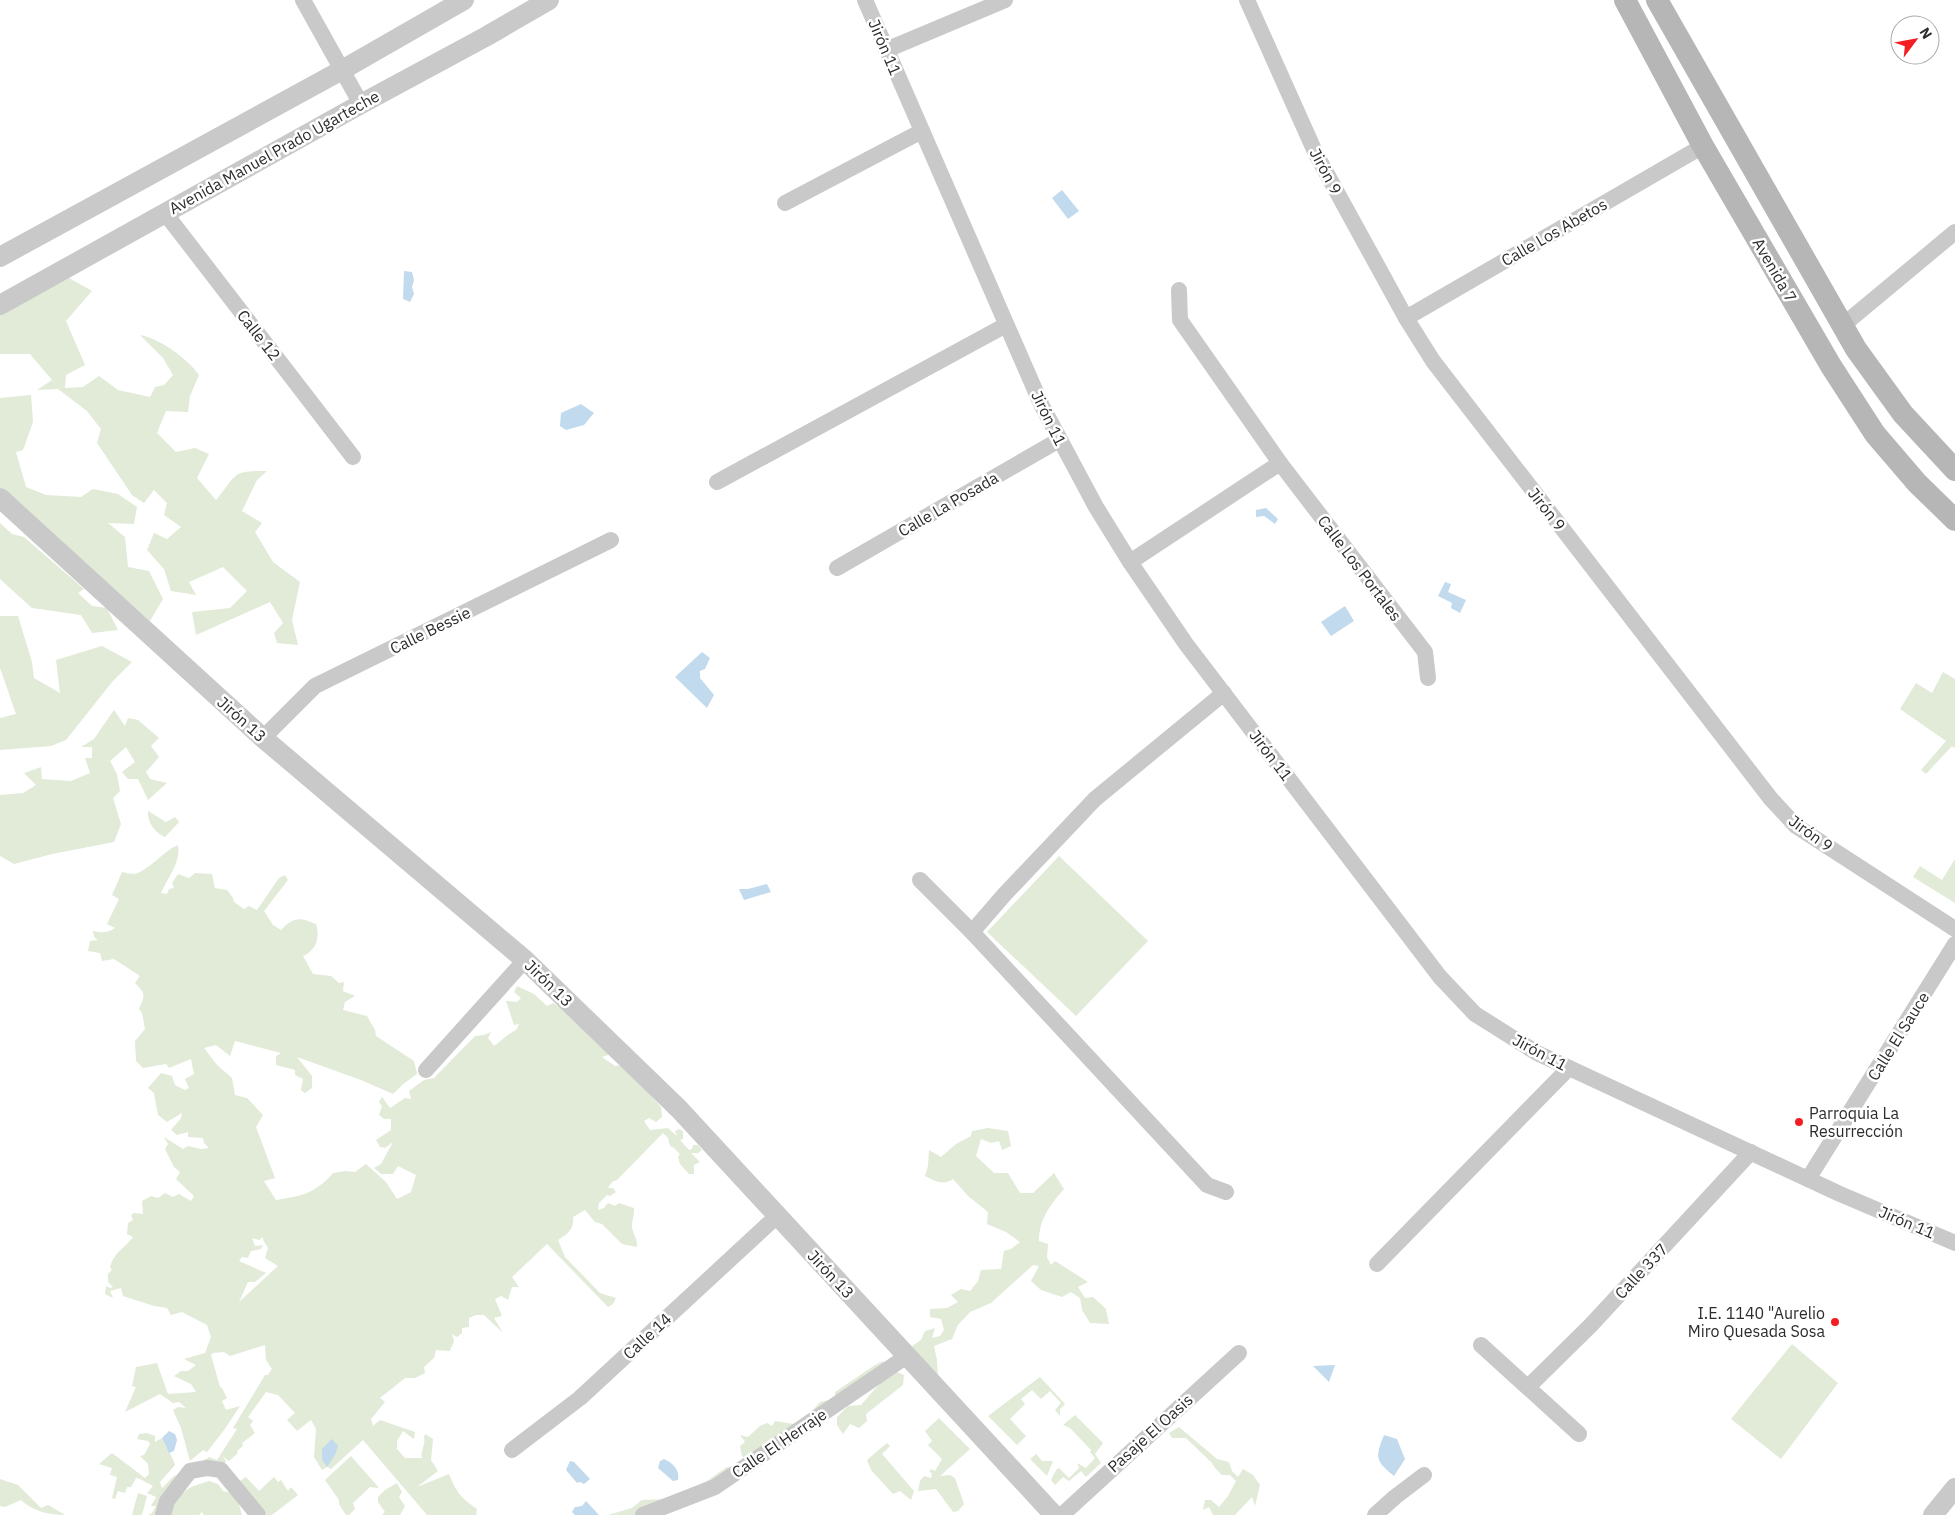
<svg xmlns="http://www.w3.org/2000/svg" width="1955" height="1515" font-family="'IBM Plex Sans',sans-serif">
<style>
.green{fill:#e1ebd7;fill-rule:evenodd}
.water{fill:#c1daed}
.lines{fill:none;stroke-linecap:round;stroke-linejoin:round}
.minor{stroke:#c9c9c9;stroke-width:16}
.tertiary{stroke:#c9c9c9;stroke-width:20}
.secondary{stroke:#b6b6b6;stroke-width:22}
.poi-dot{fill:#f31e24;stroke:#fff;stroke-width:2}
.labels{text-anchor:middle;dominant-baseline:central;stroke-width:5;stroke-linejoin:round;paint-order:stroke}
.street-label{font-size:16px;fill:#2c2c2c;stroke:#fff}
.poi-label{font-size:16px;fill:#2c2c2c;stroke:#fff;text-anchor:start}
</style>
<rect width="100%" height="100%" fill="#fff"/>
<g class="green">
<path d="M 69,278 L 92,291 L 66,321 L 85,365 L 66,375 L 65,388 L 83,387 L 99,376 L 118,390 L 150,397 L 155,387 L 164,385 L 173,375 L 163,358 L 140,335 C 159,338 188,359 199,375 L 190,396 L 188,412 L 166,411 L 157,433 L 176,452 L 195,448 L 209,454 L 197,478 L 216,500 C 237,475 231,470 267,471 L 257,480 L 242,511 L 262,523 L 255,532 L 273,562 L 300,582 L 292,620 L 298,645 L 277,643 L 274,633 L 283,623 L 270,602 L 196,635 L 192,612 L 230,608 L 247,591 L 223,567 L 189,582 L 196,595 L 171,591 L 164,569 L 147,550 L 154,533 L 167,539 L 181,527 L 164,515 L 167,503 L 154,490 L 144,503 L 132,495 L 97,443 L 101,429 L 87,411 L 58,389 L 37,390 L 52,380 L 30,354 L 0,354 L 0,314 Z"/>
<path d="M 31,395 L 33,422 L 23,450 L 16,452 L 26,487 L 46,495 L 81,497 L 93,489 L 118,494 L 137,507 L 134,524 L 108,523 L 125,537 L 128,567 L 149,571 L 163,599 L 150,621 L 0,488 L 0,398 Z"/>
<path d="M 0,523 L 12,534 L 24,537 L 84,589 L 78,593 L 92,606 L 107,608 L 118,630 L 92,633 L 81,615 L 32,608 L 0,579 Z"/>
<path d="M 0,616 L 18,616 L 32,662 L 34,678 L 60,693 L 56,660 L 102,646 L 132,662 L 112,682 L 66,740 L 51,746 L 0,750 L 0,718 L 16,714 L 0,668 Z"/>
<path d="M 1943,672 L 1955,679 L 1955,748 L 1952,746 L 1926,774 L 1921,770 L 1946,741 L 1900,709 L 1916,683 L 1932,693 Z"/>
<path d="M 114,710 L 125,726 L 128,718 L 138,720 L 159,738 L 151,746 L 159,757 L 146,772 L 150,779 L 167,783 L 148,800 L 138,779 L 128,779 L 122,772 L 135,762 L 126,747 L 110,761 L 117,774 L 120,791 L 113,798 L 121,824 L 114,842 L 52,854 L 14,864 L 0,856 L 0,795 L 23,793 L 36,785 L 24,773 L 41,767 L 42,779 L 71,781 L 90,773 L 85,758 L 92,758 L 92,747 L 81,747 L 94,739 Z"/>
<path d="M 148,811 L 166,822 L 175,817 L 179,822 L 165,837 C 155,833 147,822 148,811 Z"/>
<path d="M 178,845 C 181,863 168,877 161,893 L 167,894 L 169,889 L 174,888 L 172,883 L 178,874 L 189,878 L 195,873 L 212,874 L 215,888 L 227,890 L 233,898 L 234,902 L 244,909 L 249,906 L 257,910 L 279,878 L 285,875 L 288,880 L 264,911 L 273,925 L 281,930 C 294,917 299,917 316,924 C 320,937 317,950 303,956 L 313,974 L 331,976 L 339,983 L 344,982 L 343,991 L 355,996 L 345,1002 L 343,1010 L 367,1016 L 375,1030 L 376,1036 L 414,1061 L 417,1074 L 403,1084 L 393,1094 L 361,1080 L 297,1057 L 312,1076 L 312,1088 L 305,1093 L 301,1090 L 303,1079 L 295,1075 L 295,1070 L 276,1065 L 276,1056 L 281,1053 L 235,1041 L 230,1056 L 216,1045 L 204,1048 L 217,1065 L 232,1078 L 235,1095 L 247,1098 L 263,1115 L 256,1127 L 275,1178 L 264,1181 L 276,1200 C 301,1196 315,1194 333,1173 L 345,1171 L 355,1172 L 366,1164 L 386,1182 L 397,1199 L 411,1192 L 416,1175 L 398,1166 L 393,1174 L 381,1174 L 374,1168 L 381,1164 L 393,1142 L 385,1148 L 380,1147 L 376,1140 L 391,1130 L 391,1119 L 384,1119 L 379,1115 L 382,1106 L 379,1102 L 382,1097 L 390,1108 L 405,1098 L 411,1099 L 409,1091 L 424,1080 L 434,1078 L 475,1036 L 484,1035 L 491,1032 L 488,1038 L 494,1046 L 509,1034 L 516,1030 L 519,1024 L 514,1025 L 506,1001 L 517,1002 L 521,998 L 514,992 L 517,986 L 534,994 L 547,1006 L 553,1003 L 576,1017 L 609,1047 L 608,1055 L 602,1057 L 615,1066 L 624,1065 L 661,1107 L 662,1117 L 656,1122 L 649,1118 L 644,1121 L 650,1130 L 668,1128 L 677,1136 L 675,1131 L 679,1129 L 683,1131 L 683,1139 L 680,1140 L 689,1150 L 692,1149 L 693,1145 L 698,1145 L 702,1150 L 698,1153 L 691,1153 L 700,1162 L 694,1165 L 694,1174 L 689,1174 L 680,1164 L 678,1157 L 680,1154 L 674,1148 L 670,1146 L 668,1138 L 663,1133 L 617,1180 L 612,1182 L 608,1188 L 613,1188 L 616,1192 L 610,1196 L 607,1195 L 599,1203 L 598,1210 L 604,1208 L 608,1203 L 615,1206 L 619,1203 L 634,1208 C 634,1214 633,1218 632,1224 C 631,1232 638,1238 637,1247 L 622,1244 L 602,1224 L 595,1222 L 585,1210 L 573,1217 C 574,1230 568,1233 558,1240 L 565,1257 L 600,1293 L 616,1298 L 613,1304 L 608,1307 L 547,1244 L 512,1277 L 519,1287 L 512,1287 L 508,1300 L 501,1296 L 495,1299 L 502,1316 L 494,1318 L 503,1333 L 484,1315 L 476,1315 L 469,1318 L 469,1327 L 462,1328 L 462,1333 L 457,1337 L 452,1334 L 454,1341 L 450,1351 L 436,1350 L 434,1358 L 424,1367 L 425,1373 L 415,1378 L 405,1378 L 380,1398 L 385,1402 L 371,1419 L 373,1426 L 380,1420 L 415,1432 L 414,1439 L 403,1431 L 397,1441 L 397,1449 L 405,1458 L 422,1458 C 420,1451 426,1445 424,1437 L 425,1434 L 433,1439 L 431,1460 L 438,1471 L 417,1487 L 449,1474 C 456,1492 461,1498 477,1509 L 476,1514 L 478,1515 L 427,1515 L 363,1440 L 331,1469 L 327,1467 L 322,1470 L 314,1457 L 316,1429 L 311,1420 L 297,1431 L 287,1420 L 295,1413 L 278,1395 L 266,1392 L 248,1417 L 253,1421 L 250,1425 L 255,1433 L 242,1443 L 243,1446 L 237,1451 L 238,1453 L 229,1461 L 222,1456 L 226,1461 L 223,1468 L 200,1463 L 209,1457 L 217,1460 L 237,1429 L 233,1428 L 265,1375 L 268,1375 L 272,1369 L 266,1360 L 265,1345 L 230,1356 L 224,1352 L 213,1353 L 211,1355 L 220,1387 L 222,1388 L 227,1398 L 222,1401 L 226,1410 L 240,1406 L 224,1430 L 207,1452 L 203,1450 L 190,1461 L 181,1428 L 173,1410 L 178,1407 L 186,1408 L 179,1402 L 173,1403 L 160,1394 L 125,1412 L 136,1387 L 132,1386 L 136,1367 L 157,1363 L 168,1394 L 196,1392 L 191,1384 L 174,1376 L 181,1371 L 188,1371 L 196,1365 L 184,1359 L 205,1353 L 211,1337 L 207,1325 L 182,1312 L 171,1315 L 167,1308 L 154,1306 L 123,1296 L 121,1288 L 110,1291 L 113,1298 L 105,1294 L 106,1286 L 110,1288 L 113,1287 L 108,1282 L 108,1274 L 112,1270 L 110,1267 C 115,1251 123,1250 133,1237 L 127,1234 L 128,1223 L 133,1220 L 131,1215 L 134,1213 L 143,1214 L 142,1201 L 151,1196 L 158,1198 L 165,1193 L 173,1197 L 179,1194 L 191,1201 L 194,1196 L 176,1179 L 180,1172 L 174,1167 L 165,1149 L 168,1144 L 164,1137 L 183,1149 L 188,1146 L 201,1149 L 209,1148 L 204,1143 L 203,1138 L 188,1137 L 188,1132 L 177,1135 L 171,1130 L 181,1118 L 182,1113 L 167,1122 L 158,1115 L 154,1093 L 148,1088 L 161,1073 L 172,1076 L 175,1085 L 185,1090 L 189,1088 L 185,1079 L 194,1074 L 191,1059 L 169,1068 L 166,1064 L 143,1068 L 136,1061 L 135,1041 L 145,1029 L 142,1013 L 139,1009 C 145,995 146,994 135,983 L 140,976 L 114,959 L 102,961 L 100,953 L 88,951 L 90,941 L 98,940 L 94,937 L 93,931 C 102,933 108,933 115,928 L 107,924 L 119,899 L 112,895 L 122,872 C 126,873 131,874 134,874 C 147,872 165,850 178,845 ZM 263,1237 L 263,1240 L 268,1248 L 265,1258 L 278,1266 L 239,1302 L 248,1282 L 255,1282 L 266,1273 L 239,1261 L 242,1257 L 248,1258 L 251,1251 L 261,1249 L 263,1245 L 255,1246 L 252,1238 L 259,1240 Z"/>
<path d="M 1059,856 L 1148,941 L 1076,1016 L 987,932 Z"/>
<path d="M 1955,859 L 1955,903 L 1913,877 L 1920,866 L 1942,880 Z"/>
<path d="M 988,1128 L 1008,1131 L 1011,1146 L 1002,1150 L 999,1141 L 991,1143 L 981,1139 L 976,1156 L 994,1173 L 1008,1173 L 1020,1193 L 1033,1193 L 1054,1173 L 1064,1189 C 1050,1205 1039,1219 1039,1241 L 1048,1244 L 1047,1257 L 1051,1265 L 1055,1261 L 1088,1282 L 1078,1287 L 1085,1298 L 1093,1297 L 1106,1309 L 1109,1324 L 1090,1323 L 1082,1310 L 1080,1298 L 1071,1292 L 1062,1297 L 1041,1290 L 1031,1281 L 1039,1266 L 1033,1265 L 991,1303 L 970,1312 L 958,1325 L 952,1339 L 934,1346 L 937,1360 L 938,1376 L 919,1358 L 912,1346 L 921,1340 L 925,1331 L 935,1328 L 932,1338 L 940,1336 L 944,1330 L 941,1319 L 930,1317 L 930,1309 L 947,1308 L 958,1302 L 951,1295 L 961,1289 L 970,1291 L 978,1281 L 981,1270 L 1001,1269 L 1004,1251 L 1011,1249 L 1020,1242 L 1006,1232 L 987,1224 L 988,1212 L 968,1196 L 953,1179 C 943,1186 935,1181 925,1176 L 928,1166 L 929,1150 L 941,1157 L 956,1144 L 971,1136 L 972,1131 Z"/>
<path d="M 1792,1344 L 1838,1383 L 1781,1459 L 1731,1419 Z"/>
<path d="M 883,1361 L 886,1368 L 748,1461 L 742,1456 L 740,1446 L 745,1442 L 740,1435 L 748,1437 L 760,1426 L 767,1423 L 772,1426 L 775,1421 L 794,1424 L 813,1410 L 820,1402 L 829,1400 L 835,1397 L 835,1392 L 875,1365 Z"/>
<path d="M 895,1371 L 904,1375 L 903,1385 L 866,1414 L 867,1421 L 859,1428 L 850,1424 L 843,1434 L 837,1425 L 837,1417 L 848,1406 L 861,1405 L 882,1381 Z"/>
<path d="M 1040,1377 L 1065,1404 L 1060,1409 L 1060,1416 L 1055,1410 L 1061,1403 L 1050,1391 L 1041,1399 L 1032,1390 L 1021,1399 L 1025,1404 L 1010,1419 L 1026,1436 L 1017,1445 L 988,1416 Z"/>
<path d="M 1075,1415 L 1103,1443 L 1095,1454 L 1101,1463 L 1086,1477 L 1081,1471 L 1069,1481 L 1063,1477 L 1055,1485 L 1051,1480 L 1056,1470 L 1059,1468 L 1069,1478 L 1079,1468 L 1077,1463 L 1086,1468 L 1095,1458 L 1090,1452 L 1091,1450 L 1070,1428 L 1063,1425 Z"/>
<path d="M 939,1418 L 970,1449 L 940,1476 L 950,1475 L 955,1478 L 964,1504 L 958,1511 L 953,1512 L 936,1489 L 918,1491 L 920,1481 L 924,1476 L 931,1478 L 932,1473 L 929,1472 L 931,1469 L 935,1471 L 942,1459 L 928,1445 L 932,1441 L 925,1431 Z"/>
<path d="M 1179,1427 L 1217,1459 L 1229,1462 L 1232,1471 L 1238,1477 L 1243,1469 L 1253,1475 L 1260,1485 L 1255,1506 L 1252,1497 L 1235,1515 L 1213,1515 L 1209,1507 L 1203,1510 L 1205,1500 L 1211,1500 L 1219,1507 L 1228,1496 L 1236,1481 L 1230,1475 L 1222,1475 L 1215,1468 L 1212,1463 L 1186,1438 L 1172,1438 L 1169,1433 Z"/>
<path d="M 147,1433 L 155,1436 L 155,1442 L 162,1438 C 165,1447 173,1456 175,1465 L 160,1482 L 162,1488 L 174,1476 L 181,1474 L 159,1515 L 148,1515 L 152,1513 L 156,1506 L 151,1506 L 156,1497 L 147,1493 L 153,1486 L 140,1479 L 136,1478 L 131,1487 L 127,1487 L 125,1493 L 118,1491 L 115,1499 L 112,1498 L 117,1477 L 110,1475 L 112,1468 L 99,1464 L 112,1453 L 145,1478 L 149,1474 L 148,1464 L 140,1456 L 144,1455 L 150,1444 L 148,1441 L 137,1439 L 139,1434 Z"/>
<path d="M 887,1443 L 890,1446 L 882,1454 L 914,1491 L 911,1500 L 900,1491 L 893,1494 L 871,1470 L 867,1460 Z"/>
<path d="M 1036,1454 L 1042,1461 L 1053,1461 L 1047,1476 L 1030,1459 Z"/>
<path d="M 351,1456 L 379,1488 L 370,1487 L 353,1503 L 355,1509 L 349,1515 L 346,1515 L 339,1504 L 339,1500 L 325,1480 Z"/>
<path d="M 727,1467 L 734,1469 L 713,1483 L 634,1515 L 608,1515 L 632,1508 L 642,1500 L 666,1499 L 707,1481 Z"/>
<path d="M 246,1477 L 259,1491 L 274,1477 L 278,1482 L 281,1480 L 288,1491 L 291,1487 L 298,1495 L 272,1515 L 267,1515 L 240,1481 Z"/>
<path d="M 0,1479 L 18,1485 L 41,1508 L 48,1505 L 65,1515 C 50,1515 32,1511 21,1500 L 5,1507 L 0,1506 Z"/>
<path d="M 209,1481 L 218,1484 L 223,1491 L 236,1494 L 242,1515 L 204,1515 L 202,1512 L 199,1515 L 168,1515 L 171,1501 L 191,1487 Z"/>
<path d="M 397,1483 L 402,1492 L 399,1497 L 405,1506 L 400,1515 L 382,1515 L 385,1512 L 378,1502 L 378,1497 L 385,1490 Z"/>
<path d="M 138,1493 L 147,1496 L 142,1515 L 132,1515 Z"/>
</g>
<g class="water">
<path d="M 1062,190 L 1079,211 L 1068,219 L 1052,198 Z"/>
<path d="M 404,271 L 412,272 L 414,280 L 412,287 L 414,294 L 410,302 L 403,299 Z"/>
<path d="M 581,404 L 594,413 L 584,425 L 566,430 L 560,426 L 561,413 Z"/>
<path d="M 1266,508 L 1278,519 L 1275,524 L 1264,516 L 1256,517 L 1256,510 Z"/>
<path d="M 1445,582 L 1451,584 L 1448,592 L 1466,600 L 1460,613 L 1451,608 L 1452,603 L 1438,596 Z"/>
<path d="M 1345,606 L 1354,621 L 1331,636 L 1321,622 Z"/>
<path d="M 702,652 L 710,658 L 705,669 L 700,671 L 700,678 L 714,695 L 707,708 L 675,677 Z"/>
<path d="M 767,884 L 771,892 L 744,900 L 739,889 L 748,889 Z"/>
<path d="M 1335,1365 L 1329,1382 L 1313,1366 Z"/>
<path d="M 169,1431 L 175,1434 L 177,1440 L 174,1451 L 169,1453 L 162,1438 Z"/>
<path d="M 1384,1435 L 1397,1439 L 1405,1459 L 1394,1476 C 1375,1461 1375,1457 1384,1435 Z"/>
<path d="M 332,1439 L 338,1446 L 335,1455 L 327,1467 L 322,1460 L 322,1449 Z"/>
<path d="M 664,1459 C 673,1463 680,1470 678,1480 L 673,1481 L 658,1468 L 660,1461 Z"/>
<path d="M 570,1461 L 574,1462 L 590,1479 L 584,1484 L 580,1482 L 577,1483 L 566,1470 Z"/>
<path d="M 586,1501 L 599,1515 L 575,1515 L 572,1512 L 575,1507 L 582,1506 Z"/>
</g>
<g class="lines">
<g class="minor">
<path d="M 303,0 L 361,104"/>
<path d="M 865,0 L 1042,406 L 1096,507 L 1130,562 L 1186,644 L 1440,977 L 1475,1014 L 1537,1053 L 1840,1194 L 1955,1243"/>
<path d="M 1247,0 L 1316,154 L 1406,318 L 1433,361 L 1771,799 L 1796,826 L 1955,929"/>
<path d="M 886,50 L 1005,0"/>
<path d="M 785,203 L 922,131"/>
<path d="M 165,213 L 353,457"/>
<path d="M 1179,290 L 1180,320 L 1280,463 L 1425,652 L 1428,678"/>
<path d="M 1406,318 L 1703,146"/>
<path d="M 1842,326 L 1955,232"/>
<path d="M 717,482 L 1006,325"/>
<path d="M 1130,562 L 1280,463"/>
<path d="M 837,568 L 1059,440"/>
<path d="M 263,738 L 315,686 L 611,540"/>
<path d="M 920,880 L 972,932 L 1207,1185 L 1226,1192"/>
<path d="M 972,932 L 1004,895 L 1095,799 L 1224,693"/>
<path d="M 426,1070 L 525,960"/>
<path d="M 1808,1179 L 1955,944"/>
<path d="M 1377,1264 L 1569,1068"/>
<path d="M 1481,1345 L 1579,1434"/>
<path d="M 1528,1387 L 1591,1325 L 1751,1152"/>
<path d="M 512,1450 L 580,1398 L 777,1216"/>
<path d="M 163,1515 L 167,1501 L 190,1471 L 207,1468 L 221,1470 L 258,1515"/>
<path d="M 643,1515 L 715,1487 L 907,1356"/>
<path d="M 1062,1515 L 1239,1353"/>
<path d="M 1375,1515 L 1395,1497 L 1424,1475"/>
</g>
<g class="tertiary">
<path d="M 0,257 L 342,70 L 464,0"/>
<path d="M 0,305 L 361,104 L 487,36 L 549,0"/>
<path d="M 0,498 L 263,738 L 525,960 L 679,1109 L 1054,1515"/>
<path d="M 1933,1515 L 1955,1488"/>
</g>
<g class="secondary">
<path d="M 1625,0 L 1703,146 L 1831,366 L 1875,434 L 1917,483 L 1955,520"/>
<path d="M 1657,0 L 1856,349 L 1903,414 L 1955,470"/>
</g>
</g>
<g class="poi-dot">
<circle cx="1799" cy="1122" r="5"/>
<circle cx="1835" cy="1322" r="5"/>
</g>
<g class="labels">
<g class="street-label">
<text transform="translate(885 47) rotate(67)">Jirón 11</text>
<text transform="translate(274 152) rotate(-29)">Avenida Manuel Prado Ugarteche</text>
<text transform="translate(1326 171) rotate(62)">Jirón 9</text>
<text transform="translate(1554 232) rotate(-30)">Calle Los Abetos</text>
<text transform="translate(1775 270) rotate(60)">Avenida 7</text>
<text transform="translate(259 335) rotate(52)">Calle 12</text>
<text transform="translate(1049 418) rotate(64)">Jirón 11</text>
<text transform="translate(948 504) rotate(-30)">Calle La Posada</text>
<text transform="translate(1547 509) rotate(52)">Jirón 9</text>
<text transform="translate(1360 568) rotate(53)">Calle Los Portales</text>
<text transform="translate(430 630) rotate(-26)">Calle Bessie</text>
<text transform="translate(242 719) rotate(42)">Jirón 13</text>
<text transform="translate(1271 755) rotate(53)">Jirón 11</text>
<text transform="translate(1811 833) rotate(36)">Jirón 9</text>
<text transform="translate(549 983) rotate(44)">Jirón 13</text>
<text transform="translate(1898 1036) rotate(-58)">Calle El Sauce</text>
<text transform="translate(1540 1052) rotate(28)">Jirón 11</text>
<text transform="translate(1907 1222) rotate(23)">Jirón 11</text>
<text transform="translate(1641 1271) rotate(-47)">Calle 337</text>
<text transform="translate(831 1274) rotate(47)">Jirón 13</text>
<text transform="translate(647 1336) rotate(-43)">Calle 14</text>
<text transform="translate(1150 1433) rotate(-42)">Pasaje El Oasis</text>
<text transform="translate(779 1443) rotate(-34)">Calle El Herraje</text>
</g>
<g class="poi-label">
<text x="1809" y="1113">Parroquia La<tspan x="1809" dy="18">Resurrección</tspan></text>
<text x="1825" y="1313" text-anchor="end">I.E. 1140 "Aurelio<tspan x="1825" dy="18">Miro Quesada Sosa</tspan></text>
</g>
</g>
<g transform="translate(1915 40) rotate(58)"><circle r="24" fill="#ffffff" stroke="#ababab"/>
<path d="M0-4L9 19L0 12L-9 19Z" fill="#f31e24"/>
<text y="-8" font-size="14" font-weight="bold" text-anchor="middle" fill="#2c2c2c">N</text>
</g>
</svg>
